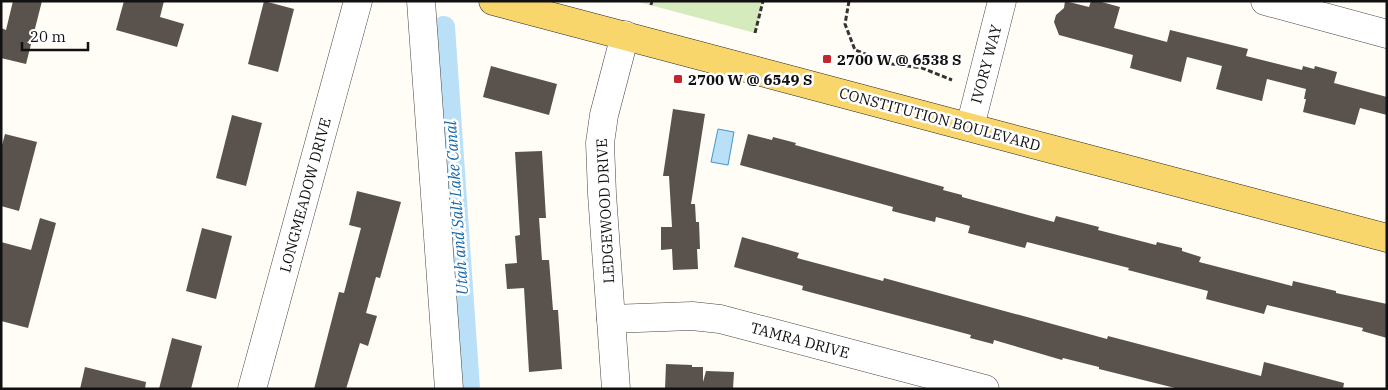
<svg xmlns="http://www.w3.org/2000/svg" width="1388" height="390" font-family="'IBM Plex Serif',serif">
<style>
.green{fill:#d5ebbd}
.water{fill:#b9e0f7;stroke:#3f96cf}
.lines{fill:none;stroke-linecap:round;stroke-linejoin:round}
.canal{stroke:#b9e0f7;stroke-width:22}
.building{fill:#5a524d}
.minor-casing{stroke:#444;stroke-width:29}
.major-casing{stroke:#222;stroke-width:29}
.path{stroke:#333;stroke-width:3;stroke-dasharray:5 2.5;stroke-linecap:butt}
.minor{stroke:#fff;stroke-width:28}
.major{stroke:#f9d66b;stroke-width:28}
.poi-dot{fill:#c4262e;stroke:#fff;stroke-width:2}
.labels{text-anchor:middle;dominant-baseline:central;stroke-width:5;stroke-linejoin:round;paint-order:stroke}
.poi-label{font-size:15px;font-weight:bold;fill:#111;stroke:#fff;text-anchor:start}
.street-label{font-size:15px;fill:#111;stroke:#fff}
.water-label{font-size:16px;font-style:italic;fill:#1768a6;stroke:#fff}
</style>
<rect width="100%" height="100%" fill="#fffdf5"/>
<path class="green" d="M 635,1 L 763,1 L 755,33 Z"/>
<path class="water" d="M 718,129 L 734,132 L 728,165 L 711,162 Z"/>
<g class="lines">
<path class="canal" d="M 444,27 L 469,389"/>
</g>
<g class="building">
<path d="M 13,1 L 42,1 L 26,64 L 1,58 L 1,28 L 6,30 Z"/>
<path d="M 124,1 L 164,1 L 160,17 L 184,24 L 177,47 L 116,30 Z"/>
<path d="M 264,1 L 294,9 L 278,72 L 248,64 Z"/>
<path d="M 1065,1 L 1089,7 L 1091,1 L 1098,1 L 1120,7 L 1114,28 L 1167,42 L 1170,30 L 1248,49 L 1246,56 L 1302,70 L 1303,66 L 1314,69 L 1315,66 L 1337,72 L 1334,83 L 1387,97 L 1387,115 L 1360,108 L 1355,125 L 1303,112 L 1306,99 L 1304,99 L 1306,89 L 1267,79 L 1262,101 L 1216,89 L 1222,66 L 1187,57 L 1181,82 L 1130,68 L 1133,55 L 1059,35 L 1054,22 L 1056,15 L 1064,8 Z"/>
<path d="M 491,66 L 557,84 L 549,115 L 483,97 Z"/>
<path d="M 673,109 L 705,114 L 691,204 L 695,204 L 696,222 L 699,222 L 700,249 L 697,249 L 698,269 L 673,270 L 672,249 L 661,250 L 661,227 L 672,227 L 669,176 L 663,176 Z"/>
<path d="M 232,115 L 262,123 L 246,186 L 216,178 Z"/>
<path d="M 5,134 L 37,142 L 19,211 L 1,206 L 1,149 Z"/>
<path d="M 748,134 L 772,140 L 773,137 L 796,143 L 795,145 L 944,187 L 943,190 L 962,195 L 962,197 L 1054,222 L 1056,216 L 1099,227 L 1098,230 L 1156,245 L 1157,242 L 1182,248 L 1182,251 L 1201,257 L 1199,262 L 1292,286 L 1293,281 L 1336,291 L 1336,293 L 1387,304 L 1387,338 L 1362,331 L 1363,328 L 1267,305 L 1264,314 L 1206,299 L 1208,291 L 1128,270 L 1129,268 L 1027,242 L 1025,248 L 968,233 L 970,226 L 936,217 L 935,222 L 892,211 L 893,207 L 740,165 Z"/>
<path d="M 542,151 L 546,218 L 539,218 L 542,260 L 549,260 L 553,310 L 558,310 L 562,369 L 529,372 L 524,288 L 507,289 L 505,264 L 517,263 L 515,236 L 520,235 L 515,152 Z"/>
<path d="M 357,191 L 401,202 L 380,278 L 376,277 L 366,313 L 377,316 L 368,346 L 360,343 L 346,389 L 314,389 L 339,292 L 344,293 L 361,228 L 349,225 Z"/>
<path d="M 40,218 L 56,223 L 28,328 L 1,321 L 1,242 L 31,250 Z"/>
<path d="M 202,228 L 232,236 L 216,299 L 186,291 Z"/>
<path d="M 742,237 L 799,253 L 797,258 L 883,281 L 884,278 L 1107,339 L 1108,336 L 1261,376 L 1264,362 L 1344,383 L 1343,389 L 1179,389 L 1099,369 L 1099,367 L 1063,358 L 1062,360 L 994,340 L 993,344 L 970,338 L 971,335 L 802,290 L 803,286 L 734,267 Z"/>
<path d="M 172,338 L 202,346 L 191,389 L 159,389 Z"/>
<path d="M 666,364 L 692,365 L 692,367 L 703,367 L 703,382 L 706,371 L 734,372 L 733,389 L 665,389 Z"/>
<path d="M 85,367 L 146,382 L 145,389 L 80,389 Z"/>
</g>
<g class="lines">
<defs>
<g id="minor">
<path d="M 421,1 L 449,389"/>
<path d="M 1265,1 L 1387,34"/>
<path d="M 970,127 L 1002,1"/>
<path d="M 611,319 L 692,316 L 720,319 L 985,389"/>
<path d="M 252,389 L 358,1"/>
<path d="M 616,389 L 602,194 L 600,143 L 604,115 L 625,35"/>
</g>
<path id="major" d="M 493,1 L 1387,238"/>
</defs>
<use href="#minor" class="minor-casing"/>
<use href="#major" class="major-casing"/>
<g class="path">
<path d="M 849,1 L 845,24 L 855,50 L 892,64 L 922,68 L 952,80"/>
<path d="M 651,5 L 652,1"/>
<path d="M 755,33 L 763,1"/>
</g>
<use href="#minor" class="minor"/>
<use href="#major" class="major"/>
</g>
<g class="poi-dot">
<rect x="822" y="54" width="10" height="10" rx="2.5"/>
<rect x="673" y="74" width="10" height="10" rx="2.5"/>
</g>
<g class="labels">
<g class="poi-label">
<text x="837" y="59">2700 W @ 6538 S</text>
<text x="688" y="79">2700 W @ 6549 S</text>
</g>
<g class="street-label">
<text transform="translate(986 64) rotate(-75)">IVORY WAY</text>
<text transform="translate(940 119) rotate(15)">CONSTITUTION BOULEVARD</text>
<text transform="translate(305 195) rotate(-75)">LONGMEADOW DRIVE</text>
<text transform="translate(605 211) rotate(-93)">LEDGEWOOD DRIVE</text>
<text transform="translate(800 340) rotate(15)">TAMRA DRIVE</text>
</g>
<g class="water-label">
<text transform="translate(456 208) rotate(-94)">Utah and Salt Lake Canal</text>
</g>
</g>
<rect width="1388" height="390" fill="none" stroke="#111111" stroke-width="5"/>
<path d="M22 42v8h66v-8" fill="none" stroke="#111111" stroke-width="2.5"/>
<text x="30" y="42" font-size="15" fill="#111111" stroke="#ffffff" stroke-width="4" paint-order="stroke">20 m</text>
</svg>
